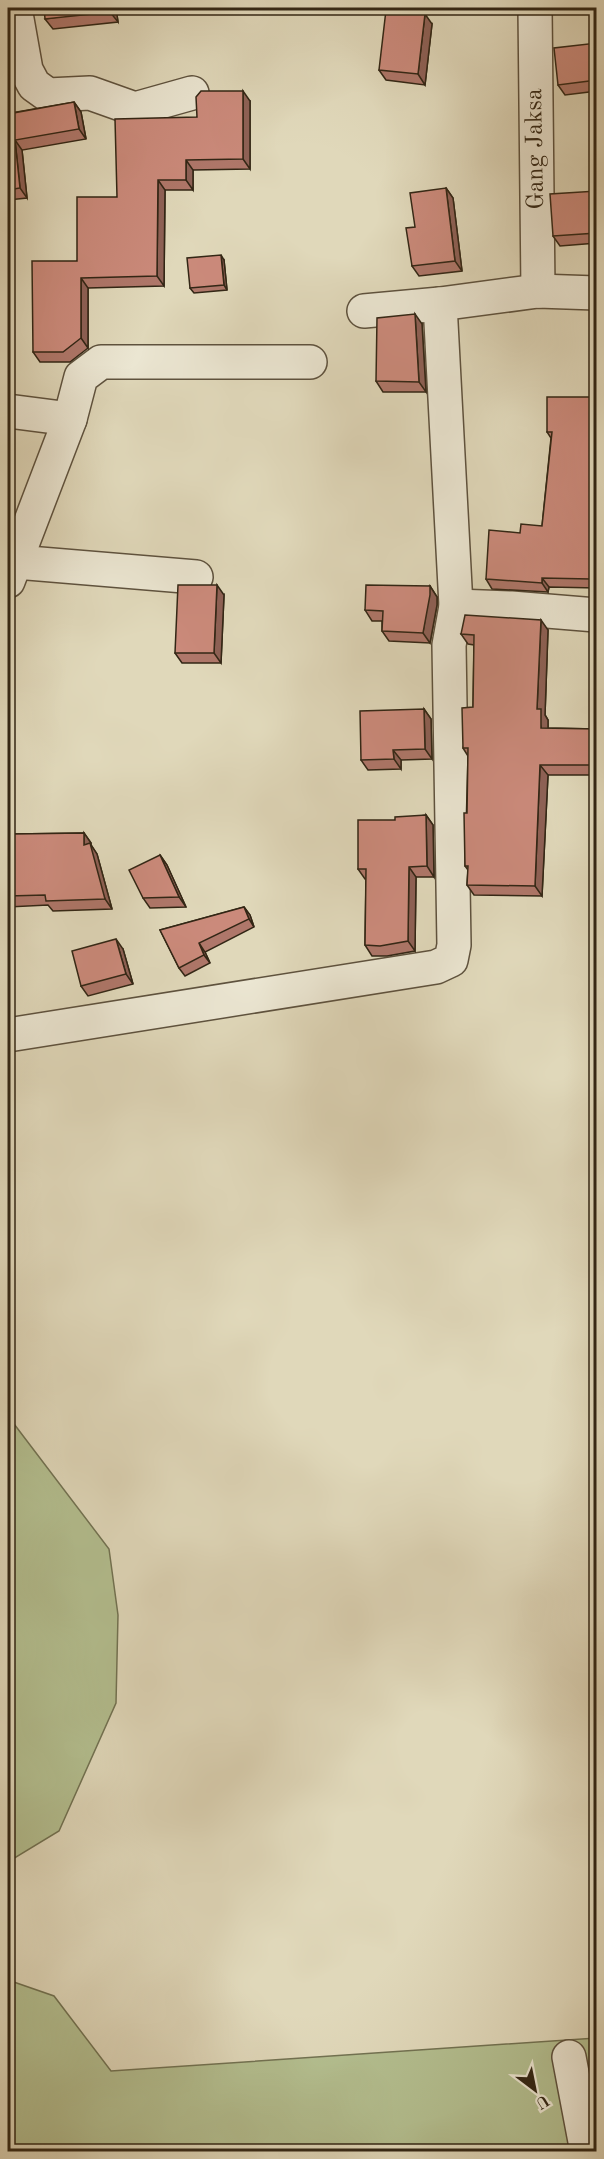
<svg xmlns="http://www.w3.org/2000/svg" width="604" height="2159" font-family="'Old Standard TT',serif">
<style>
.green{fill:#b3be8f;stroke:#727252;stroke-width:1.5}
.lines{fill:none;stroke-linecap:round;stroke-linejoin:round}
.minor-casing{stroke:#5e523e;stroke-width:36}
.minor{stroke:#ebe6d2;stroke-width:33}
.wall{fill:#af776a;stroke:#322615;stroke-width:1.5}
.shaded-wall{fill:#8e6156;stroke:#322615;stroke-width:1.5}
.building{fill:#cb8a7b;stroke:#322615;stroke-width:1.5}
.labels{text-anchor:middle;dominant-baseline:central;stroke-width:5;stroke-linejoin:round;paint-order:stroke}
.street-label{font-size:24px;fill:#322615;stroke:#ebe6d2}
</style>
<rect width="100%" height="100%" fill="#e0d8ba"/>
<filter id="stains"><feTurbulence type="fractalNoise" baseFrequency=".00333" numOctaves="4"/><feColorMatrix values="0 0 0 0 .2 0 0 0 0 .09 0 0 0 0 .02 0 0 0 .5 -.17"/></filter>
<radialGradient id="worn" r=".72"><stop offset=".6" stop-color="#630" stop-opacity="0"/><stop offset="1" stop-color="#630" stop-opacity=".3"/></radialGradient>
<g class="green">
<path d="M 8,1416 L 109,1549 L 118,1615 L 116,1703 L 59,1831 L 8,1862 Z"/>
<path d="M 8,1980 L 54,1996 L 111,2071 L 596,2038 L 596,2151 L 8,2152 Z"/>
</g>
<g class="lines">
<defs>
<g id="minor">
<path d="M 15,8 L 26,70 L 34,85 L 48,95 L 90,93 L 135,109 L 192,93"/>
<path d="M 535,8 L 538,291"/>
<path d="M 364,311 L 440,304 L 538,291 L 596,293"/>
<path d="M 8,411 L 70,419"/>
<path d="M 16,562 L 196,577"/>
<path d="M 8,581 L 70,419 L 81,377 L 101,362 L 310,362"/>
<path d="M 456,606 L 511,608 L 596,615"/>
<path d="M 8,1035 L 436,967 L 451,960 L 454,945 L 449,645 L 456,606 L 440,304"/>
<path d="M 569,2057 L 587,2152"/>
</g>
</defs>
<use href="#minor" class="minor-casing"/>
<use href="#minor" class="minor"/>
</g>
<g class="wall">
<path d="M 116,8 L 118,22 L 53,29 L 45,19 Z"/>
<path d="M 432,24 L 425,85 L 386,80 L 379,70 Z"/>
<path d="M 597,43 L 597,91 L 565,95 L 558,85 Z"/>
<path d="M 8,94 L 9,97 L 11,113 L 74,102 L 81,112 L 86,139 L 22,150 L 27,198 L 8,200 Z"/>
<path d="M 250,101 L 250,169 L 193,170 L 193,190 L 165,190 L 164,286 L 88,288 L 88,348 L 70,362 L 40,362 L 33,352 L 77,261 L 117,197 L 197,117 Z"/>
<path d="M 446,188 L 453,198 L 462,271 L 419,276 L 412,266 L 415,227 Z"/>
<path d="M 597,191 L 597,243 L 560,246 L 553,236 Z"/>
<path d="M 224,260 L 227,290 L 194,293 L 190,288 Z"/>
<path d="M 422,324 L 426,392 L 383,392 L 376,381 Z"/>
<path d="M 592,397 L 597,404 L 597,588 L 549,587 L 548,592 L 492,589 L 486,579 L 520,533 L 542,526 L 551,438 L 547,432 Z"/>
<path d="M 430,586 L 437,597 L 437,605 L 430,643 L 389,641 L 382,631 L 382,621 L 372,621 L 365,610 Z"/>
<path d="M 224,595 L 221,663 L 182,663 L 175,653 Z"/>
<path d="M 548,630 L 545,715 L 548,720 L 548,728 L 597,729 L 597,775 L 548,775 L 542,896 L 474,895 L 467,885 L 468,870 L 465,866 L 468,756 L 463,748 L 473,707 L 474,645 L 468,644 L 461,634 Z"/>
<path d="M 424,709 L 431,719 L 432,759 L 401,760 L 401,769 L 368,770 L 361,760 Z"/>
<path d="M 426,815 L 433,825 L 434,877 L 416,877 L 415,951 L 387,956 L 372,956 L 365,945 L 366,879 L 365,879 L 358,869 L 395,820 Z"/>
<path d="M 8,831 L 13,834 L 84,833 L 91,843 L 91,845 L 97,854 L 112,909 L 53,911 L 48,905 L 8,907 Z"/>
<path d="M 160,855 L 167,865 L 186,907 L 150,908 L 143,898 Z"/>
<path d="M 244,907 L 250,915 L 254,927 L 205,952 L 210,963 L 185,976 L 179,968 L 160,930 Z"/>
<path d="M 123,949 L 133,984 L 88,996 L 81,986 Z"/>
</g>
<g class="shaded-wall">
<path d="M 110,8 L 116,8 L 118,22 L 110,12 Z"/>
<path d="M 425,14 L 432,24 L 425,85 L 418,74 Z"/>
<path d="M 243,91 L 250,101 L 250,169 L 243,159 Z"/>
<path d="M 8,94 L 9,97 L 12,124 L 8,117 Z"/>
<path d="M 74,102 L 81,112 L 86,139 L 79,129 Z"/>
<path d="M 15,140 L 22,150 L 27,198 L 20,188 Z"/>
<path d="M 186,160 L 193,170 L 193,190 L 186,180 Z"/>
<path d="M 158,180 L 165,190 L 164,286 L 157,276 Z"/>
<path d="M 446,188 L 453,198 L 462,271 L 455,261 Z"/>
<path d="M 221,255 L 224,260 L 227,290 L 224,285 Z"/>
<path d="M 81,278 L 88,288 L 88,348 L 81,338 Z"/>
<path d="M 415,314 L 422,324 L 426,392 L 419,382 Z"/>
<path d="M 592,397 L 597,404 L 597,484 L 591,476 Z"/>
<path d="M 592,552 L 597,559 L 597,587 L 591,579 Z"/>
<path d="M 542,578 L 549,587 L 548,592 L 542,583 Z"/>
<path d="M 217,585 L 224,595 L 221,663 L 214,653 Z"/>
<path d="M 430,586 L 437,597 L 437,605 L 430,643 L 423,633 Z"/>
<path d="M 541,620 L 548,630 L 545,715 L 548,720 L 548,738 L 541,728 L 537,709 Z"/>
<path d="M 424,709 L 431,719 L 432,759 L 425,749 Z"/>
<path d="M 393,750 L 401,760 L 401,769 L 394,759 Z"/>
<path d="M 540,765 L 548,775 L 542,896 L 535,886 Z"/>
<path d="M 8,771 L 12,778 L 8,785 Z"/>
<path d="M 426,815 L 433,825 L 434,877 L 427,866 Z"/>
<path d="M 84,833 L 91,843 L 91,845 L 97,854 L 112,909 L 105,899 L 84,845 Z"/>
<path d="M 160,855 L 167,865 L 186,907 L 179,897 Z"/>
<path d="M 409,867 L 416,877 L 415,951 L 408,941 Z"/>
<path d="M 244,907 L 250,915 L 254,927 L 249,919 Z"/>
<path d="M 116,939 L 123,949 L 133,984 L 126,974 Z"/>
<path d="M 199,943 L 205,952 L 210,963 L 204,955 Z"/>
</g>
<g class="building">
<path d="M 44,8 L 110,8 L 110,12 L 45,19 Z"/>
<path d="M 386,10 L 425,14 L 418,74 L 379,70 Z"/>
<path d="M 597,43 L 597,80 L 558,85 L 554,48 Z"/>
<path d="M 201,91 L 243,91 L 243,159 L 186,160 L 186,180 L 158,180 L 157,276 L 81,278 L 81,338 L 63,352 L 33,352 L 32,261 L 77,261 L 77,197 L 117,197 L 115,119 L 197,117 L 196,97 Z"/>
<path d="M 74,102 L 79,129 L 15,140 L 20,188 L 8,190 L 8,114 Z"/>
<path d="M 446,188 L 455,261 L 412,266 L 406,228 L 415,227 L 410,193 Z"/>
<path d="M 597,191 L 597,233 L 553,236 L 550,194 Z"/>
<path d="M 221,255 L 224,285 L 190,288 L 187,258 Z"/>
<path d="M 415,314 L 419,382 L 376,381 L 377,318 Z"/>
<path d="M 547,397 L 592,397 L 591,476 L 597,476 L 597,502 L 595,517 L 597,517 L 597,552 L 592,552 L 591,579 L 542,578 L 542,583 L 486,579 L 489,530 L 520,533 L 521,524 L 542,526 L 552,432 L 547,432 Z"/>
<path d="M 178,585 L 217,585 L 214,653 L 175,653 Z"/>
<path d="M 366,585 L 430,586 L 430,595 L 423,633 L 382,631 L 383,611 L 365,610 Z"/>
<path d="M 465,615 L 541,620 L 537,709 L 541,709 L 541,728 L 597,729 L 597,765 L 540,765 L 535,886 L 467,885 L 468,866 L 465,866 L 464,813 L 467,813 L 468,748 L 463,748 L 462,708 L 473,707 L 474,635 L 461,634 Z"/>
<path d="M 424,709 L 425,749 L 393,750 L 394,759 L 361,760 L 360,711 Z"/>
<path d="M 426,815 L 427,866 L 409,867 L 408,941 L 380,946 L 365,945 L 366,869 L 358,869 L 358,820 L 395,820 L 395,817 Z"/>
<path d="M 8,831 L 13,834 L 84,833 L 84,845 L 90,843 L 105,899 L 46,901 L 45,895 L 8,896 Z"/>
<path d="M 160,855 L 179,897 L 143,898 L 129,870 Z"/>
<path d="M 244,907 L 249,919 L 199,943 L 204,955 L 179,968 L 160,930 Z"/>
<path d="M 116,939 L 126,974 L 81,986 L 72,951 Z"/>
</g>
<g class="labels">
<g class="street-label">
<text transform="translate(536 149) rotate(-91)">Gang Jaksa</text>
</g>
</g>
<rect width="604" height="2159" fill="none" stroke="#e0d8ba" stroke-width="30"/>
<rect x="9" y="9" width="586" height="2141" fill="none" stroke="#322615" stroke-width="3"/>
<rect x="15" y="15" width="574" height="2129" fill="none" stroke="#322615" stroke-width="1.5"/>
<g transform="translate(535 2090) rotate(148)" stroke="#ebe6d2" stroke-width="4.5" paint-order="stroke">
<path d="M0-4.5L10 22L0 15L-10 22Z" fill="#322615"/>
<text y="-9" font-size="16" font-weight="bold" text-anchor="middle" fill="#322615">U</text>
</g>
<rect width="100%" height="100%" filter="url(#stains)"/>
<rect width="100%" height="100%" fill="url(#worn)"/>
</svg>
